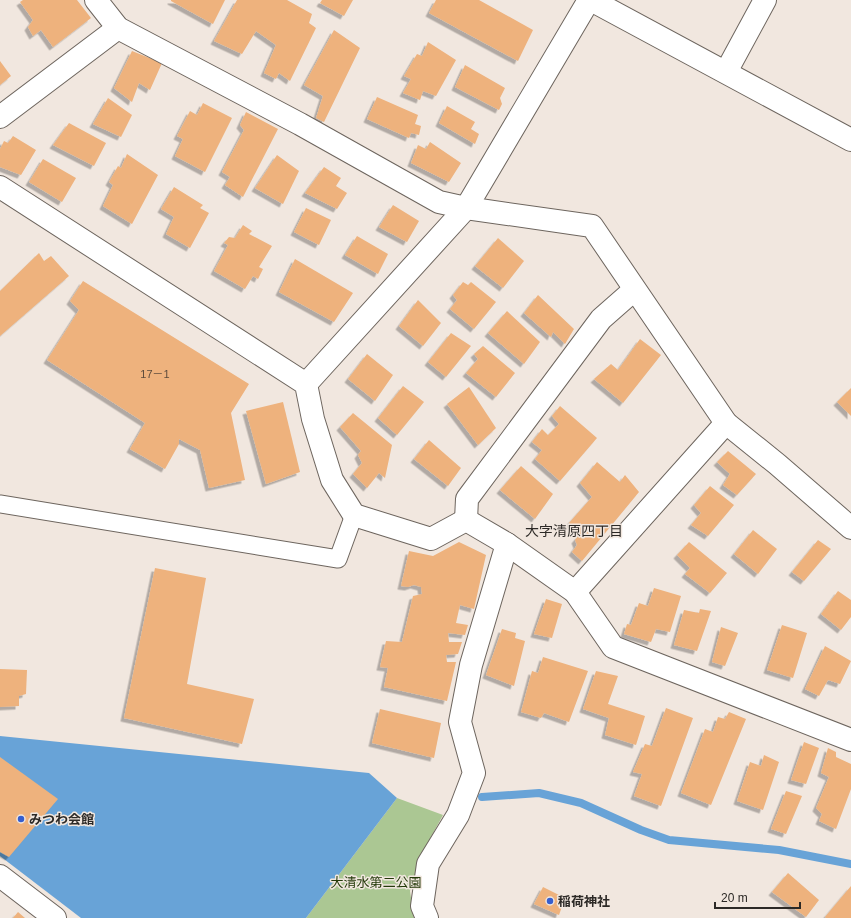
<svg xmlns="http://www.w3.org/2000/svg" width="851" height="918" font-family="Arial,'Noto Sans JP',sans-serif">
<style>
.green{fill:#abc793}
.water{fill:#68a3d7}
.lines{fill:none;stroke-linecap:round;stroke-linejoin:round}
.stream{stroke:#68a3d7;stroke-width:8}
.building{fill:#eeb27d;filter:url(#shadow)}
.service-casing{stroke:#6d655e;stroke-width:19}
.minor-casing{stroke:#6d655e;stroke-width:24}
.service{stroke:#fff;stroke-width:17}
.minor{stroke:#fff;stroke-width:22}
.poi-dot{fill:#365ece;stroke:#f1e7df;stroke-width:1.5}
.labels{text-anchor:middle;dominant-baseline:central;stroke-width:3;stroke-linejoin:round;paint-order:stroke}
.number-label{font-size:11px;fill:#5c4b3c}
.poi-label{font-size:13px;font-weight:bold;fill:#2c2926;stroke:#f1e7df;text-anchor:start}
.park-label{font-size:13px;fill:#243a0a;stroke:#f1e7df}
.neighbourhood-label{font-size:14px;fill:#2c2926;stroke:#f1e7df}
</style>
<defs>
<filter id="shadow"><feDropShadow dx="-3.5" dy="3.5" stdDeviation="0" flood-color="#0004"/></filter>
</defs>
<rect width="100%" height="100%" fill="#f1e7df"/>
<path class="green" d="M 397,798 L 443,815 L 421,855 L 410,891 L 414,918 L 306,918 Z"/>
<path class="water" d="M 0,736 L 369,773 L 397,798 L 306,918 L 81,918 L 0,856 Z"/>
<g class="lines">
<path class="stream" d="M 482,797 L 539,793 L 581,803 L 641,830 L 669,840 L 779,850 L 851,864"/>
</g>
<g class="building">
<path d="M 23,0 L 77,0 L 91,18 L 53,47 L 41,30 L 33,36 L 28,27 L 33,20 L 20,2 Z"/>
<path d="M 171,0 L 225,0 L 213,24 L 171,1 Z"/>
<path d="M 237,0 L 287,0 L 312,14 L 309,23 L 316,28 L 290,81 L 279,73 L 276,79 L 264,73 L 276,45 L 256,31 L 242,54 L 214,41 Z"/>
<path d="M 322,0 L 353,0 L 344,16 L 320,3 Z"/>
<path d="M 436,0 L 479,0 L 533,30 L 518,61 L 429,13 Z"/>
<path d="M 334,30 L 360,48 L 324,122 L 316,118 L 323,96 L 304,85 Z"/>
<path d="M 428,42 L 456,60 L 436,96 L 423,91 L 420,100 L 403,93 L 411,79 L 404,76 L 417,54 L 422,56 Z"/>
<path d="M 132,51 L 162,63 L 150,90 L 139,83 L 132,102 L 114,88 Z"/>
<path d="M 0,61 L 11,76 L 0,85 Z"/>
<path d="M 465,65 L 505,88 L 500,98 L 502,104 L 499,110 L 455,87 Z"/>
<path d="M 377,97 L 418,115 L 415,124 L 421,126 L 419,135 L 411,133 L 409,138 L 367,119 Z"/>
<path d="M 108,98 L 132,115 L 121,137 L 93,124 Z"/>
<path d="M 203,103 L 232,118 L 205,172 L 175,156 L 183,139 L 177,136 L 190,111 L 197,115 Z"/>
<path d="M 447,106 L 475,122 L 471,129 L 479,134 L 475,144 L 439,123 Z"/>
<path d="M 246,112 L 278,129 L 243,197 L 225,185 L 230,177 L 222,172 L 244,130 L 240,125 Z"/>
<path d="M 69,123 L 106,143 L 94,166 L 53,145 Z"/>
<path d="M 13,136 L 36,150 L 21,175 L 0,167 L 0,149 L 4,141 L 8,143 Z"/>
<path d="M 430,142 L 461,163 L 449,182 L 411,163 L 418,145 L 426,149 Z"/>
<path d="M 127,154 L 158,175 L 132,224 L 103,206 L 113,185 L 109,182 L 118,166 L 121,168 Z"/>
<path d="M 277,155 L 299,171 L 283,204 L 255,188 Z"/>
<path d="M 43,159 L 76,178 L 62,202 L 29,182 Z"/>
<path d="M 324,167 L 341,178 L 336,186 L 347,193 L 337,209 L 305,193 Z"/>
<path d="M 174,187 L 203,205 L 200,208 L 209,213 L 190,248 L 166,234 L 174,217 L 161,209 Z"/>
<path d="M 393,205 L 419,221 L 407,242 L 379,227 Z"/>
<path d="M 306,208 L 331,220 L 319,245 L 294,232 Z"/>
<path d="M 243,225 L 252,231 L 249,234 L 272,246 L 259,267 L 263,269 L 258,279 L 253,276 L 245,289 L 214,271 L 228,245 L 224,243 L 229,237 L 235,238 Z"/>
<path d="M 357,236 L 388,254 L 378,274 L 345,255 Z"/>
<path d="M 498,238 L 524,261 L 503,288 L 475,266 Z"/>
<path d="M 39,253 L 44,261 L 51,256 L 69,276 L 0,336 L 0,291 Z"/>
<path d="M 295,259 L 353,293 L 334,322 L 279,292 Z"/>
<path d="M 83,281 L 249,384 L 231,413 L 245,480 L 209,488 L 200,450 L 179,439 L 179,444 L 165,469 L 130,449 L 145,423 L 47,360 L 79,310 L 70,301 Z"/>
<path d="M 463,282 L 468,285 L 471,282 L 496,302 L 474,329 L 450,309 L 457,300 L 453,295 Z"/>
<path d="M 538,295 L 574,329 L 565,344 L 553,332 L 551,337 L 524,313 Z"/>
<path d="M 418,300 L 441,323 L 423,346 L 399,326 Z"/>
<path d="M 507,311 L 540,342 L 524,364 L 488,333 Z"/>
<path d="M 451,333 L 471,346 L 446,377 L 428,362 Z"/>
<path d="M 640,339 L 661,355 L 623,403 L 594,379 L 611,364 L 618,370 Z"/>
<path d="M 483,346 L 515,373 L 496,397 L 466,373 L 478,359 L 474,354 Z"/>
<path d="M 367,354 L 393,375 L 375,401 L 348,379 Z"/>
<path d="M 403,386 L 424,402 L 397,435 L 378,418 Z"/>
<path d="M 469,387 L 496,428 L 478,445 L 447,404 Z"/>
<path d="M 851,388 L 851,416 L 837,402 Z"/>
<path d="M 283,402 L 300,472 L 266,484 L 246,411 Z"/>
<path d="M 560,406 L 597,438 L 560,481 L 535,459 L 542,450 L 532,442 L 542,429 L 548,435 L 559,424 L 552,416 Z"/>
<path d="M 353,413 L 392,445 L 385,478 L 379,473 L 367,488 L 353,474 L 362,463 L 358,455 L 361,451 L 340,427 Z"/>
<path d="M 429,440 L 461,468 L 448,486 L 414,459 Z"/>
<path d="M 728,451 L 756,474 L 737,495 L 723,485 L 730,474 L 717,462 Z"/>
<path d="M 597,462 L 620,482 L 625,475 L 639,492 L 582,561 L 572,552 L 577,545 L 575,540 L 580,534 L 569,523 L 592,497 L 580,483 Z"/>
<path d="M 521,466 L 553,494 L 535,519 L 500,490 Z"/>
<path d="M 710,486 L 734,505 L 708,536 L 691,525 L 701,513 L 694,505 Z"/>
<path d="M 753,530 L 777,549 L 758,574 L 734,554 Z"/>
<path d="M 818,540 L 831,549 L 804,581 L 792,572 Z"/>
<path d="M 459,542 L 486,555 L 474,609 L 460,605 L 456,623 L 468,625 L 465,635 L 448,633 L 449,642 L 462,642 L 458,654 L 446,655 L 447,662 L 456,662 L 447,701 L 384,687 L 388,668 L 380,667 L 386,641 L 402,642 L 413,596 L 422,594 L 421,587 L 414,585 L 408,587 L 401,586 L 409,551 L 433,556 Z"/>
<path d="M 689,542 L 727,573 L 710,593 L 685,574 L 690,568 L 677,555 Z"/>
<path d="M 155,568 L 206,578 L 187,684 L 254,699 L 242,744 L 124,718 Z"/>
<path d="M 654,588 L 681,596 L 670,632 L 656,629 L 651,642 L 624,634 L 627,624 L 631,625 L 639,603 L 648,606 Z"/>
<path d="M 838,591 L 851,600 L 851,617 L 841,630 L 821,614 Z"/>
<path d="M 546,599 L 562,604 L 552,638 L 534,634 Z"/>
<path d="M 700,609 L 711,611 L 697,651 L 674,645 L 684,610 L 699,613 Z"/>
<path d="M 782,625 L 807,633 L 793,678 L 767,670 Z"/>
<path d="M 721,627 L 738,633 L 725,666 L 712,662 Z"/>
<path d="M 502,629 L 516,633 L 515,638 L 525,641 L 514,686 L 486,675 Z"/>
<path d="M 825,646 L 851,661 L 840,684 L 828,680 L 819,696 L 805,689 Z"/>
<path d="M 543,657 L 588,671 L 569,722 L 544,713 L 541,718 L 521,712 L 532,671 L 538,673 Z"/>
<path d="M 0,669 L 27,670 L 26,694 L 19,696 L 19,706 L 0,707 Z"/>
<path d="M 596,671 L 618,676 L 608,704 L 645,716 L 636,745 L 605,735 L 609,718 L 583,709 Z"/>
<path d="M 666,708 L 693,718 L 661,806 L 634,796 L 642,774 L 633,772 L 645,744 L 652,746 Z"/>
<path d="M 380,709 L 441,723 L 434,758 L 372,743 Z"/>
<path d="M 729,712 L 746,719 L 711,805 L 681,793 L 705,729 L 713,732 L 718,717 L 725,719 Z"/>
<path d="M 804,742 L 819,748 L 806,784 L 791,780 Z"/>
<path d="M 828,748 L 836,752 L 836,757 L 851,764 L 851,789 L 836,829 L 819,821 L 822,814 L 816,808 L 829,777 L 821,773 Z"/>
<path d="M 764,755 L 779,762 L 763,810 L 737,801 L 750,762 L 761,766 Z"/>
<path d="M 0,757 L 58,799 L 9,857 L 0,852 Z"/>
<path d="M 786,791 L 802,796 L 786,834 L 771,829 Z"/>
<path d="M 788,873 L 819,900 L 806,917 L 772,892 Z"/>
<path d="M 851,886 L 851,918 L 826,918 L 825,917 Z"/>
<path d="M 543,887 L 565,898 L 559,915 L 534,904 Z"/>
<path d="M 18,912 L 25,918 L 13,918 Z"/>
</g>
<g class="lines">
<defs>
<path id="service" d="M 0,504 L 338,559 L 354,515"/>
<g id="minor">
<path d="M 96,0 L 118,28 L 300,124 L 439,202 L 466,208 L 592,226 L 726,423 L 777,464 L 851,528"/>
<path d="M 591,0 L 851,140"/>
<path d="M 726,72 L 765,0"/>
<path d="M 0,117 L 118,28"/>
<path d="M 0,187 L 306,384 L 313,419 L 332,480 L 354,515 L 431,539 L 466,520 L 507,544 L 575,592 L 613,647 L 851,740"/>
<path d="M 306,384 L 466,208 L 589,0"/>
<path d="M 466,520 L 467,499 L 601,319 L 634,290"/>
<path d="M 575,592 L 726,423"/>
<path d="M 0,876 L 55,918"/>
<path d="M 427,918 L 422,906 L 428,864 L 458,815 L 474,773 L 460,722 L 471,665 L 507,544"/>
</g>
</defs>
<use href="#service" class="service-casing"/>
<use href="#minor" class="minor-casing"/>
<use href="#service" class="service"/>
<use href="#minor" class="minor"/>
</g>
<g class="poi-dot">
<circle cx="21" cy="819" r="4"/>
<circle cx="550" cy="901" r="4"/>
</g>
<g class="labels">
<g class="number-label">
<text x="155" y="374">17－1</text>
</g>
<g class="poi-label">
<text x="29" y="819">みつわ会館</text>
<text x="558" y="901">稲荷神社</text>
</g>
<g class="park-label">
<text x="376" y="882">大清水第二公園</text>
</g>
<g class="neighbourhood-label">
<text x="574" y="531">大字清原四丁目</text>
</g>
</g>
<path d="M715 902v6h85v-6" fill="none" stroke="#2c2926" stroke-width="2"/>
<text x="721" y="902" font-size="12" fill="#2c2926" stroke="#f1e7df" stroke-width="3" paint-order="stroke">20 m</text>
</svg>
